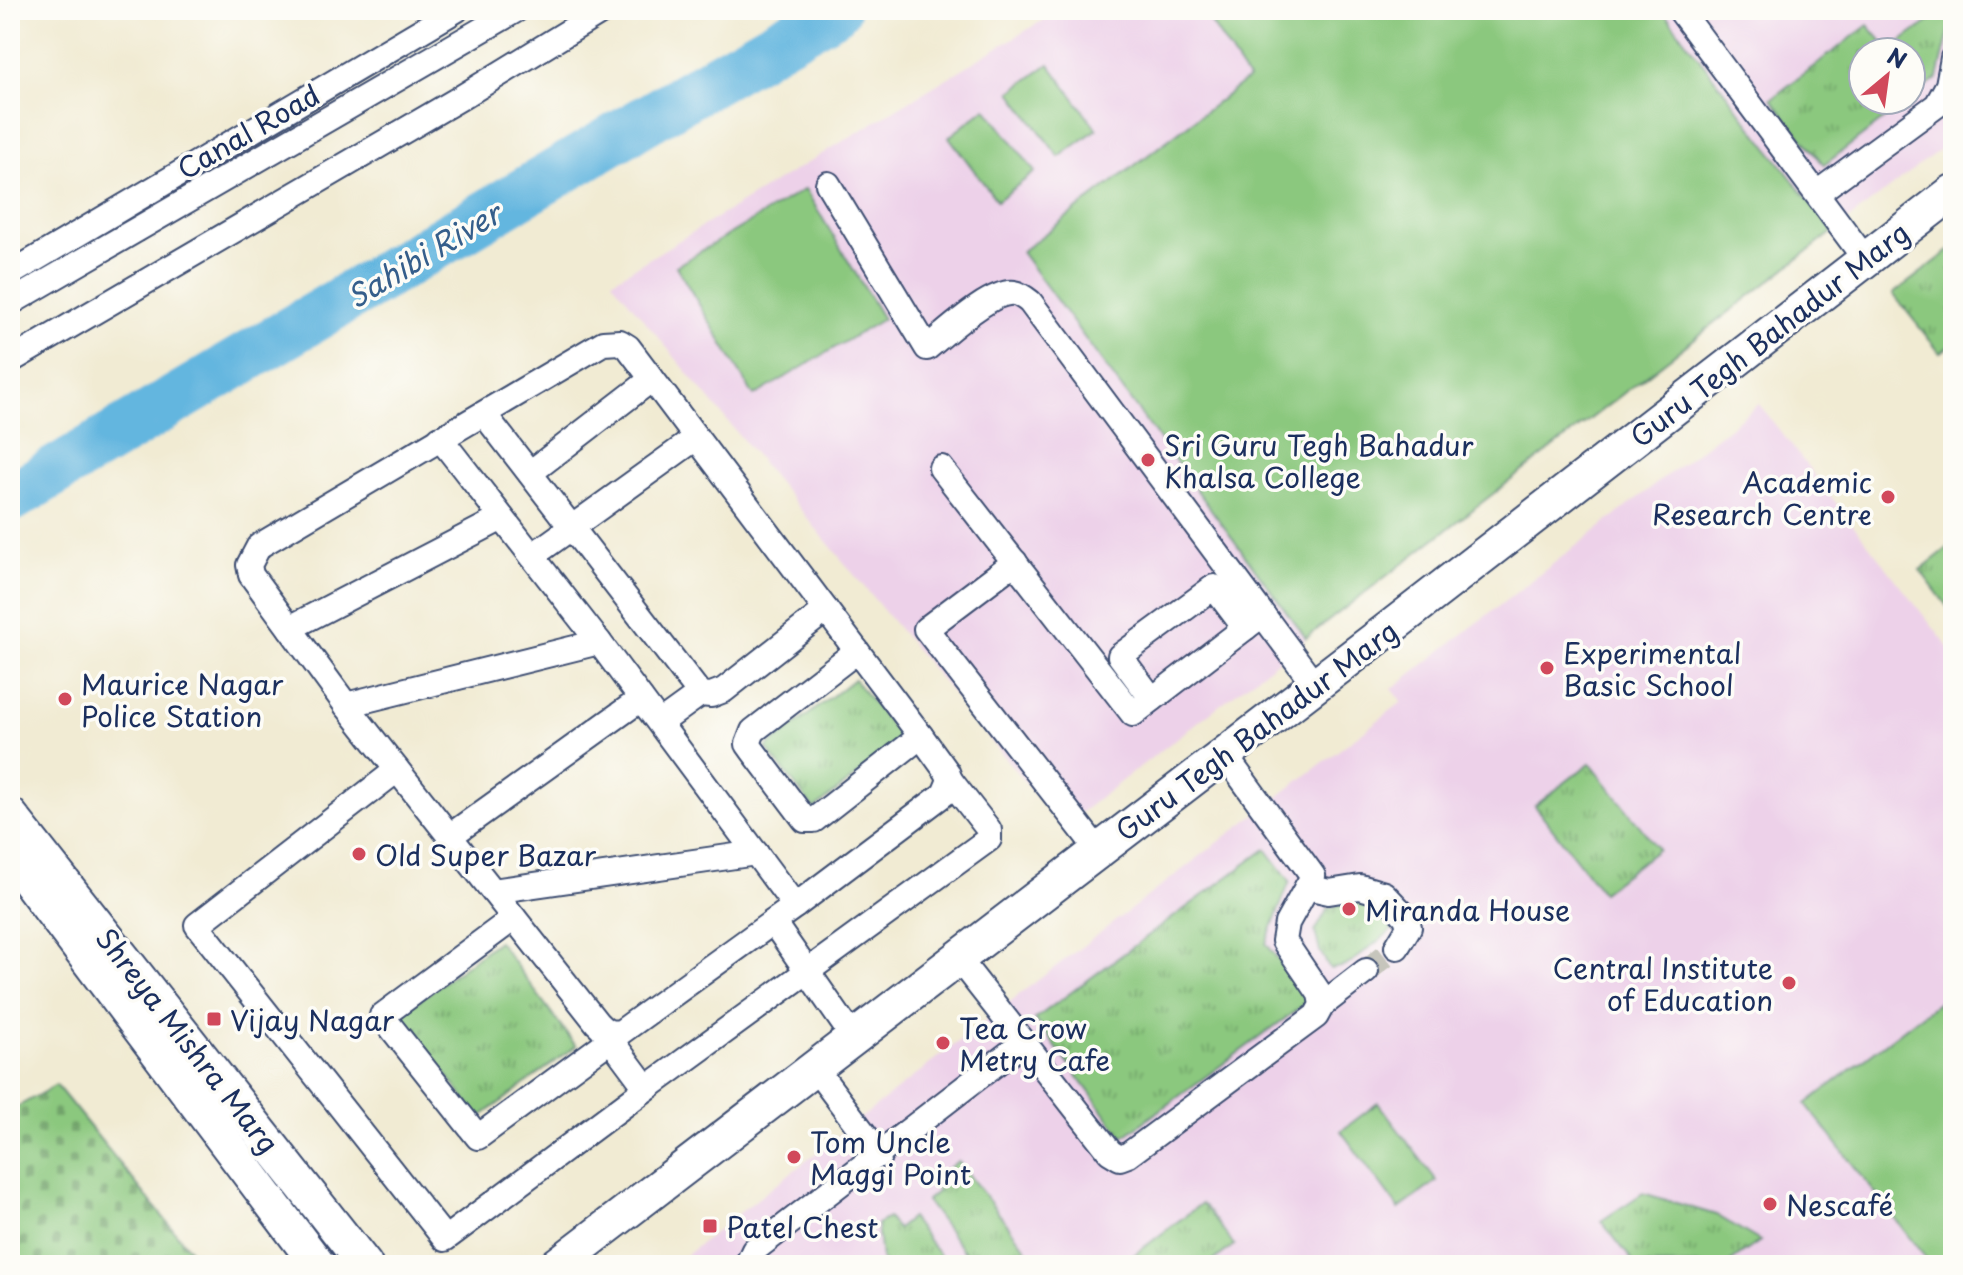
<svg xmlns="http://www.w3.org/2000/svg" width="1963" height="1275" font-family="'Playpen Sans',sans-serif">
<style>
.built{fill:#edd1e9;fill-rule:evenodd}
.grass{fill:url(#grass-tufts);stroke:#537c6e;stroke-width:2}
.cemetery{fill:url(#cemetery-stones);stroke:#537c6e;stroke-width:2}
.pitch{fill:#8bc87e;stroke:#537c6e;stroke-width:2}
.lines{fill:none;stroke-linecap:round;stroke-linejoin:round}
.river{stroke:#64b6df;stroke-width:50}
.street-tunnel{stroke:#c6c5bc;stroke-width:24;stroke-dasharray:24 12;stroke-linecap:butt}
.street-casing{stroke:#3b4b70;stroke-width:28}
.secondary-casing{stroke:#3b4b70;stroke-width:38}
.street{stroke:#fff;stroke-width:24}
.secondary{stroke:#fff;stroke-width:34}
.poi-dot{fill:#d1495b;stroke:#fdfcf7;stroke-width:3}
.labels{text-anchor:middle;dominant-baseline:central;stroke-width:7;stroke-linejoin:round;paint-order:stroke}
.street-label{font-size:28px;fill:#1b2f5e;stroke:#fdfcf7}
.poi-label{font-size:28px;fill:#1b2f5e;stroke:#fdfcf7;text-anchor:start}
.water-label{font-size:30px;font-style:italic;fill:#355e8b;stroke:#fdfcf7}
</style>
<defs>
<pattern id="grass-tufts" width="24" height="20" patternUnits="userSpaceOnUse" patternTransform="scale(2)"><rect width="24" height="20" fill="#8bc87e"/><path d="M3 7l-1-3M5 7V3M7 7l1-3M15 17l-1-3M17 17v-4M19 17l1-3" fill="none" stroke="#71a36a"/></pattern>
<pattern id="cemetery-stones" width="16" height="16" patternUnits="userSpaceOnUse" patternTransform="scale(2)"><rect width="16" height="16" fill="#8bc87e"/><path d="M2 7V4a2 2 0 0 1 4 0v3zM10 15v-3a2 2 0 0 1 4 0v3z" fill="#71a36a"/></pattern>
</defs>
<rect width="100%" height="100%" fill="#fdfcf7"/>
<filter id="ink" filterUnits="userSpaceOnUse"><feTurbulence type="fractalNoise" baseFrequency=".0125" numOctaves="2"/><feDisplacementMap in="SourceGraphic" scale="16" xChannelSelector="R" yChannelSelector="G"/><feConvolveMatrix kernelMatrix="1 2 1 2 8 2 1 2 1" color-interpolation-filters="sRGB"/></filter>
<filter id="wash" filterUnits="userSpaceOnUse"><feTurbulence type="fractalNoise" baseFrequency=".006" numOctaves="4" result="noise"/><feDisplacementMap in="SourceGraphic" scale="32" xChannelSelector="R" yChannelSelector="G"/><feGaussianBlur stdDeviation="1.8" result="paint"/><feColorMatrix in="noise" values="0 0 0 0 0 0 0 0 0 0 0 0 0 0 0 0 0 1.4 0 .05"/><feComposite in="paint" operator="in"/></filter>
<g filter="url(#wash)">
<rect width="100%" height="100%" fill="#f1ebd3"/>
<g class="built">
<path d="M 1060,10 L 1953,10 L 1953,139 L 1062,827 L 612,281 ZM 1863,52 L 1911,52 L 1911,100 L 1863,100 Z"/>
<path d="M 1759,404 L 1953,653 L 1953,1265 L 673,1265 L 999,1010 L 1402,702 L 1392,689 Z"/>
</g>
<g class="grass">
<path d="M 1945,10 L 1953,10 L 1953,15 L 1938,78 L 1911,99 L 1911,52 L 1863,52 L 1863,100 L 1909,100 L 1824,165 L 1771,99 L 1868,25 L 1889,50 Z"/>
<path d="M 1953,248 L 1953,343 L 1940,353 L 1893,294 Z"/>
<path d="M 1953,544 L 1953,614 L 1920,570 Z"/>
<path d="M 854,679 L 902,740 L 814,809 L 766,748 Z"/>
<path d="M 1590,763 L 1658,849 L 1602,892 L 1535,806 Z"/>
<path d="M 1266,849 L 1290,881 L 1266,943 L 1309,1001 L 1123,1137 L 1035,1019 Z"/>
<path d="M 1370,900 C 1384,908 1397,913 1391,931 L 1346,966 L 1330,969 L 1320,951 L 1315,932 L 1328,908 L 1347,902 Z"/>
<path d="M 498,941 L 576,1046 L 479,1118 L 401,1014 Z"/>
<path d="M 958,1161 L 1028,1251 L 1009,1265 L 974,1265 L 926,1201 L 938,1191 L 931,1182 Z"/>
<path d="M 1643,1193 L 1716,1215 L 1760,1241 L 1726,1265 L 1636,1265 L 1601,1221 Z"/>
<path d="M 1202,1203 L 1234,1245 L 1208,1265 L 1121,1265 Z"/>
<path d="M 888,1218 L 897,1229 L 911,1218 L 947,1265 L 886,1265 L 881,1259 L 877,1224 Z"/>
</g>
<path class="cemetery" d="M 56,1085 L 202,1265 L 10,1265 L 10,1111 Z"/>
<g class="pitch">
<path d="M 1222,10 L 1662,10 L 1833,232 L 1306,638 L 1021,252 L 1248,79 L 1208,18 Z"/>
<path d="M 1049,64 L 1097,129 L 1059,157 L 1011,92 Z"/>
<path d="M 986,108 L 1035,172 L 997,201 L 949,137 Z"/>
<path d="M 805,189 L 883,319 L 754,396 L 676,266 Z"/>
<path d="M 1953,991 L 1953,1265 L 1931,1265 L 1806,1104 Z"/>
<path d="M 1378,1103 L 1437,1181 L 1399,1209 L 1341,1131 Z"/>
</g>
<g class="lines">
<path class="river" d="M 10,498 L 708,83 L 835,10"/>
</g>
</g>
<g filter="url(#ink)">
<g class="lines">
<path class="street-tunnel" d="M 1366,971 L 1397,947"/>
<defs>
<g id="street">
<path d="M 1680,10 L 1865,259"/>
<path d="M 828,184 L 927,348 C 946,333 991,290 1014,293 C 1020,294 1025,298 1030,302 L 1315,685"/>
<path d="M 1817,193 L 1937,105 L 1948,85 L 1953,58"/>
<path d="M 10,274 L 456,10"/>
<path d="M 10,303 L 516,10"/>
<path d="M 620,342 L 628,347 L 921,736 L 947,772 L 950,780 L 944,794 L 795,906 L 621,1032 C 609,1034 605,1031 597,1023 L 346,705 L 251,575 L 249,565 L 259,546 L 603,343 Z"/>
<path d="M 10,361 L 462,97 L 604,10"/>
<path d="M 484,414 L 700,694 L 711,695 L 724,690 L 826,610"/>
<path d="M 440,438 L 599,642 L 795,906"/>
<path d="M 941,468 L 1133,714 L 1262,615"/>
<path d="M 530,473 L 652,379"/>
<path d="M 532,556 L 696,438"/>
<path d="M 1015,562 L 926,629 L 1098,850"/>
<path d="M 290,628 L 502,518"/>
<path d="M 857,651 L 753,731 L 748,744 L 753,751 L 805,820 L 814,820 L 921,736"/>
<path d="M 1152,699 L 1120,656 L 1214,587 L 1245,628"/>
<path d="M 346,705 L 599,642"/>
<path d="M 660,723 L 700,694"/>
<path d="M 397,770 L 197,925 L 445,1239 L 651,1085"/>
<path d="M 450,836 L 641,699"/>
<path d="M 1307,887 L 1329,892 L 1360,887 L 1384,894 L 1406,917 L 1409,927 L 1397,947"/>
<path d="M 493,891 L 756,853"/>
<path d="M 514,918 L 382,1016 L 478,1137 L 610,1040"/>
<path d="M 773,922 L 853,1037"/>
<path d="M 957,957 L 1110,1152 L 1120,1158 L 1128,1155 L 1316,1016 L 1322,1005 L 1320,994 L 1284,941 L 1287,923 L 1313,876 L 1224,754"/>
<path d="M 1322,1005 L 1366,971"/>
<path d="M 604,1031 L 642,1082 L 651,1085 L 989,839 L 989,830 L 950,780"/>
<path d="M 814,1067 L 880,1155"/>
<path d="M 747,1265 L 754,1250 L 1024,1042"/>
</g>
<g id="secondary">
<path d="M 10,815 L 365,1265"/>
<path d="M 10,856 L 318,1265"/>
<path d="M 557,1265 L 1382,634 L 1953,192"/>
</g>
</defs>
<use href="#street" class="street-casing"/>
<use href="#secondary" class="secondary-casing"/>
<use href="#street" class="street"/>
<use href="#secondary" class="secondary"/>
</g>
</g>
<g class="poi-dot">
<circle cx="1148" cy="460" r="8"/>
<circle cx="1888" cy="497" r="8"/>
<circle cx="1547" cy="668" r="8"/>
<circle cx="65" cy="699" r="8"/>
<circle cx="359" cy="854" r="8"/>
<circle cx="1349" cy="909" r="8"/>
<circle cx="1789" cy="983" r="8"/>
<rect x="206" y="1011" width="16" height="16" rx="4"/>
<circle cx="943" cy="1043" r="8"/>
<circle cx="794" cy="1157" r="8"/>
<circle cx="1770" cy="1204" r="8"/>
<rect x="702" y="1218" width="16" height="16" rx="4"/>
</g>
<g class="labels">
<g class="street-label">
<text transform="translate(248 131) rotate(-30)">Canal Road</text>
<text transform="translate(1769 334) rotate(-38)">Guru Tegh Bahadur Marg</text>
<text transform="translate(1256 730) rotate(-37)">Guru Tegh Bahadur Marg</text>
<text transform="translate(188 1040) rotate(52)">Shreya Mishra Marg</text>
</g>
<g class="poi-label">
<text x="1164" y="444">Sri Guru Tegh Bahadur<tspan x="1164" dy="32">Khalsa College</tspan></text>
<text x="1872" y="481" text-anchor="end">Academic<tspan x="1872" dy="32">Research Centre</tspan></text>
<text x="1563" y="652">Experimental<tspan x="1563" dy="32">Basic School</tspan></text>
<text x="81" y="683">Maurice Nagar<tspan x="81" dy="32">Police Station</tspan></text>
<text x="375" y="854">Old Super Bazar</text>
<text x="1365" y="909">Miranda House</text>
<text x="1773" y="967" text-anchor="end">Central Institute<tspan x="1773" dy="32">of Education</tspan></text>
<text x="230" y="1019">Vijay Nagar</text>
<text x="959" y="1027">Tea Crow<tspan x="959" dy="32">Metry Cafe</tspan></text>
<text x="810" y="1141">Tom Uncle<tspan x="810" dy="32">Maggi Point</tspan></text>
<text x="1786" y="1204">Nescafé</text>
<text x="726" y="1226">Patel Chest</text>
</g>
<g class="water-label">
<text transform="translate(423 254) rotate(-31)">Sahibi River</text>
</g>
</g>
<rect width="1963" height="1275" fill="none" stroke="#fdfcf7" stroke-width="40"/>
<g transform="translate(1887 76) rotate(29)"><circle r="38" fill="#fdfcf7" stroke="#a3aaba" stroke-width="2"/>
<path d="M0-6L14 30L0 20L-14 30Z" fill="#d1495b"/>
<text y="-12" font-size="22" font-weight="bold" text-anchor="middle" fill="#1b2f5e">N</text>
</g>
</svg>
